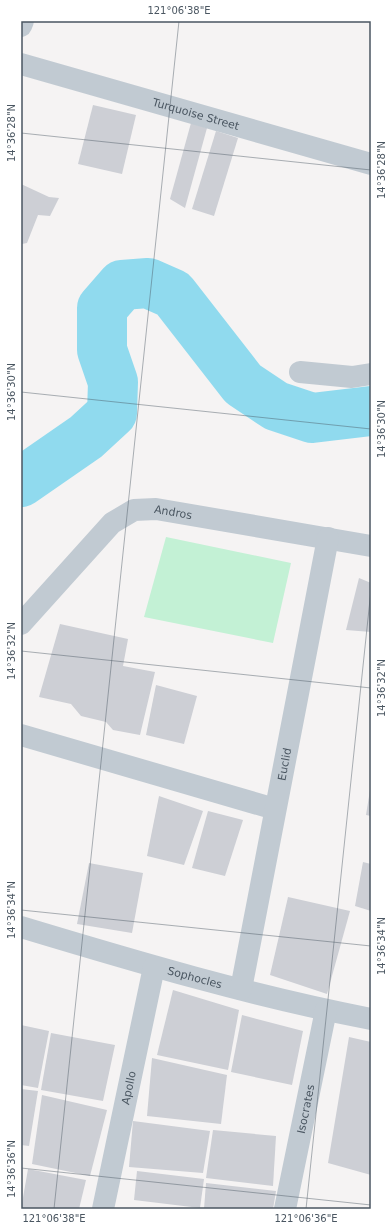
<svg xmlns="http://www.w3.org/2000/svg" width="392" height="1230" font-family="'DejaVu Sans',sans-serif">
<style>
.green{fill:#c3f1d5}
.lines{fill:none;stroke-linecap:round;stroke-linejoin:round}
.river{stroke:#90daee;stroke-width:50}
.building{fill:#cdcfd5}
.street{stroke:#c1cad2;stroke-width:22}
.ticks{fill:none;stroke:#4a5661;stroke-width:1;stroke-opacity:0.45}
.labels{text-anchor:middle;dominant-baseline:central;stroke-width:3.5;stroke-linejoin:round;paint-order:stroke}
.street-label{font-size:11px;fill:#4a5661;stroke:#fff}
.neatline{fill:none;stroke:#4a5661;stroke-width:1.5}
.ticks-label{font-size:10px;text-anchor:middle;fill:#4a5661}
</style>
<rect width="100%" height="100%" fill="#f5f3f3"/>
<path class="green" d="M 166,537 L 291,563 L 273,643 L 144,617 Z"/>
<g class="lines">
<path class="river" d="M 21,482 L 86,437 L 112,413 L 113,382 L 102,350 L 102,308 L 122,285 L 148,283 L 173,294 L 243,384 L 276,406 L 312,418 L 371,411"/>
</g>
<g class="building">
<path d="M 93,105 L 136,115 L 122,174 L 78,164 Z"/>
<path d="M 191,123 L 207,128 L 185,208 L 170,199 Z"/>
<path d="M 216,131 L 238,138 L 214,216 L 192,209 Z"/>
<path d="M 21,184 L 49,197 L 59,198 L 50,216 L 38,215 L 27,243 L 22,244 Z"/>
<path d="M 359,578 L 371,583 L 371,632 L 346,630 Z"/>
<path d="M 60,624 L 128,639 L 123,666 L 155,672 L 140,735 L 113,730 L 106,722 L 81,716 L 71,704 L 39,697 Z"/>
<path d="M 156,685 L 197,696 L 184,744 L 146,735 Z"/>
<path d="M 370,790 L 371,790 L 371,816 L 366,815 Z"/>
<path d="M 159,796 L 203,811 L 184,865 L 147,856 Z"/>
<path d="M 208,811 L 243,820 L 225,876 L 192,868 Z"/>
<path d="M 363,862 L 371,864 L 371,911 L 355,906 Z"/>
<path d="M 89,863 L 143,873 L 132,933 L 77,924 Z"/>
<path d="M 288,897 L 350,911 L 327,994 L 270,975 Z"/>
<path d="M 173,990 L 239,1010 L 228,1070 L 157,1055 Z"/>
<path d="M 242,1015 L 303,1031 L 292,1085 L 231,1072 Z"/>
<path d="M 21,1025 L 49,1031 L 38,1088 L 21,1085 Z"/>
<path d="M 51,1033 L 115,1045 L 103,1101 L 41,1090 Z"/>
<path d="M 349,1037 L 371,1042 L 371,1175 L 328,1163 Z"/>
<path d="M 152,1058 L 227,1075 L 221,1124 L 147,1116 Z"/>
<path d="M 21,1089 L 38,1091 L 29,1146 L 21,1145 Z"/>
<path d="M 42,1095 L 107,1110 L 90,1176 L 32,1164 Z"/>
<path d="M 133,1121 L 210,1131 L 203,1173 L 129,1167 Z"/>
<path d="M 213,1130 L 276,1136 L 273,1186 L 206,1178 Z"/>
<path d="M 28,1169 L 86,1180 L 79,1209 L 21,1209 Z"/>
<path d="M 137,1171 L 204,1179 L 200,1208 L 134,1200 Z"/>
<path d="M 206,1183 L 276,1191 L 273,1209 L 204,1209 Z"/>
</g>
<g class="lines">
<g class="street">
<path d="M 21,26 L 23,21"/>
<path id="s1" d="M 21,64 L 371,164"/>
<path d="M 300,372 L 352,377 L 371,374"/>
<path id="s2" d="M 21,624 L 112,523 L 134,510 L 156,509 L 371,546"/>
<path d="M 21,735 L 275,809"/>
<path id="s3" d="M 21,927 C 137,962 252,996 371,1019"/>
<path id="s4" d="M 241,989 L 328,538"/>
<path id="s5" d="M 103,1209 L 154,967"/>
<path id="s6" d="M 285,1209 L 326,1010"/>
</g>
</g>
<path class="ticks" d="M 21,133 L 371,170M 21,392 L 371,429M 21,651 L 371,688M 21,910 L 371,946M 21,1168 L 371,1205M 54,1209 L 179,21M 306,1209 L 371,590"/>
<g class="labels">
<g class="street-label">
<text stroke="none"><textPath href="#s1" startOffset="182">Turquoise Street</textPath></text>
<text stroke="none"><textPath href="#s2" startOffset="201">Andros</textPath></text>
<text stroke="none"><textPath href="#s4" startOffset="229">Euclid</textPath></text>
<text stroke="none"><textPath href="#s3" startOffset="181">Sophocles</textPath></text>
<text stroke="none"><textPath href="#s5" startOffset="124">Apollo</textPath></text>
<text stroke="none"><textPath href="#s6" startOffset="102">Isocrates</textPath></text>
</g>
</g>
<rect width="392" height="1230" fill="none" stroke="#ffffff" stroke-width="44"/>
<rect x="22" y="22" width="348" height="1186" class="neatline"/>
<g class="ticks-label">
<text x="179" y="14">121°06'38"E</text>
<text transform="translate(11 133) rotate(-90)" y="4">14°36'28"N</text>
<text transform="translate(381 170) rotate(-90)" y="4">14°36'28"N</text>
<text transform="translate(11 392) rotate(-90)" y="4">14°36'30"N</text>
<text transform="translate(381 429) rotate(-90)" y="4">14°36'30"N</text>
<text transform="translate(11 651) rotate(-90)" y="4">14°36'32"N</text>
<text transform="translate(381 688) rotate(-90)" y="4">14°36'32"N</text>
<text transform="translate(11 910) rotate(-90)" y="4">14°36'34"N</text>
<text transform="translate(381 946) rotate(-90)" y="4">14°36'34"N</text>
<text transform="translate(11 1169) rotate(-90)" y="4">14°36'36"N</text>
<text x="54" y="1222">121°06'38"E</text>
<text x="306" y="1222">121°06'36"E</text>
</g>
</svg>
